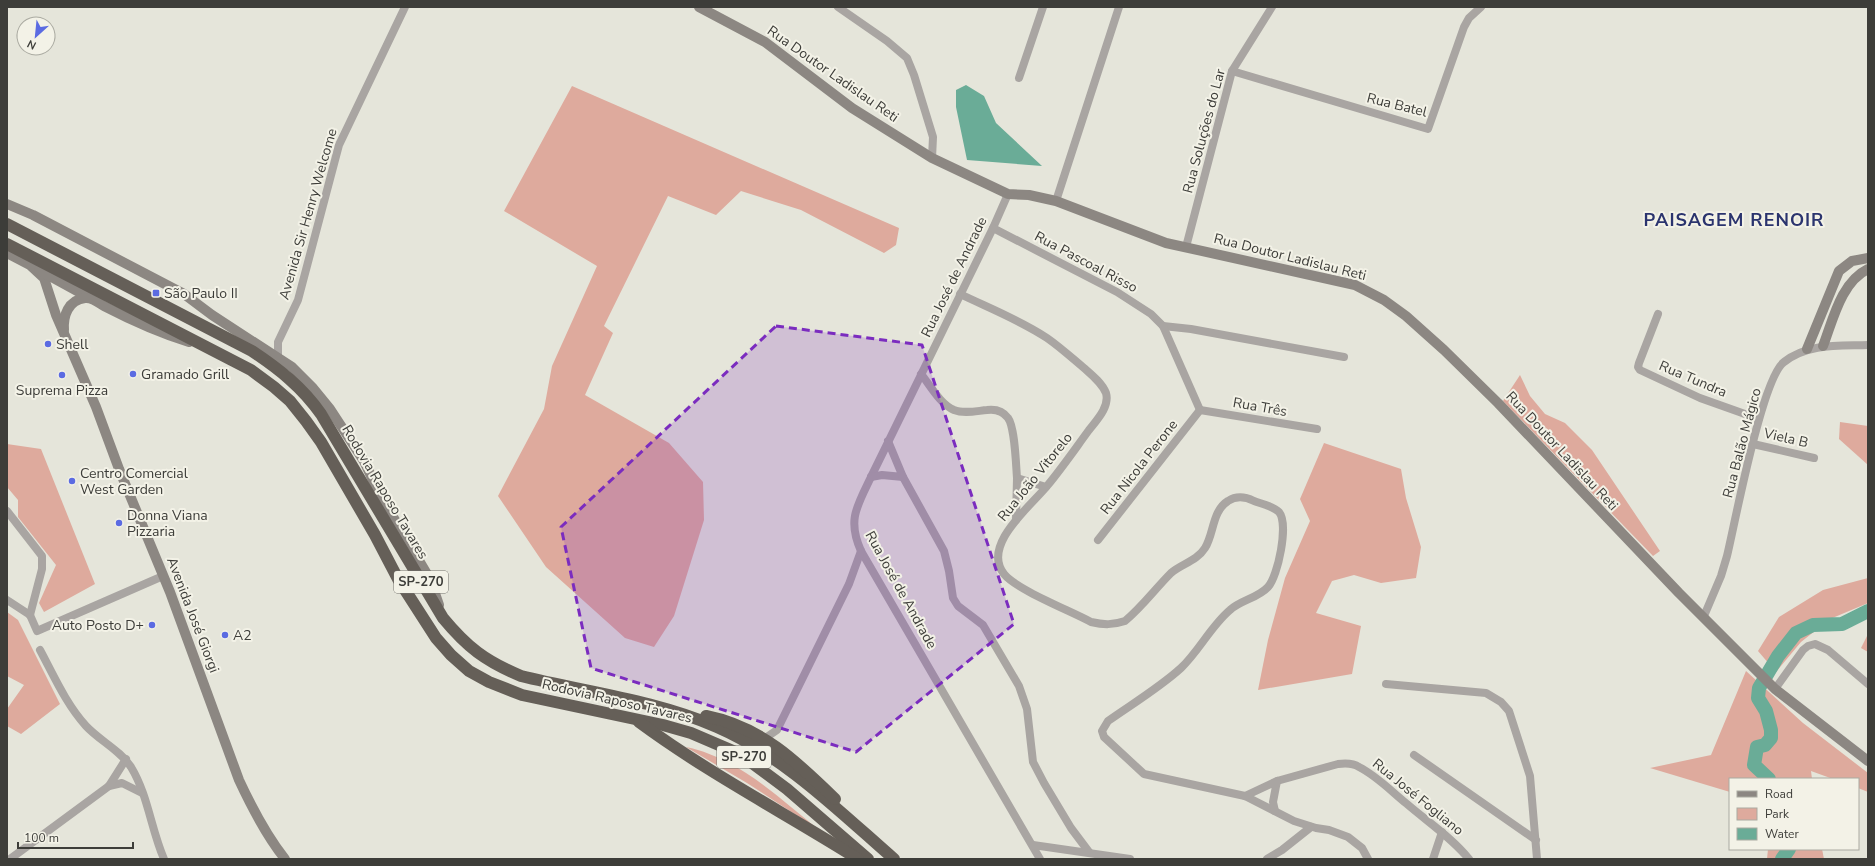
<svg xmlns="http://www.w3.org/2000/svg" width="1875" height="866" font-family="'Nunito Sans',sans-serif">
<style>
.green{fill:#deaa9d}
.water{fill:#6aac97}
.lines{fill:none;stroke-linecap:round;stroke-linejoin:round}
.river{stroke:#6aac97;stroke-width:14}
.street{stroke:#a9a5a2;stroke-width:8}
.secondary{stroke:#8c8782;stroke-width:10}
.highway{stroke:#655f58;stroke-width:12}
.marked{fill:#7b2cbf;fill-opacity:0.2;stroke:#7b2cbf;stroke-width:3;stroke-dasharray:8 5;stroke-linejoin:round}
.poi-dot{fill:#5b6be2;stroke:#f3f2e7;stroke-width:1.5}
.labels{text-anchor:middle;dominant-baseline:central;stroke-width:4;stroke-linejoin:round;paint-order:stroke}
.shield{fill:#f3f2e7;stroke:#74736d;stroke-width:1}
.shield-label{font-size:13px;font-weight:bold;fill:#3d3d39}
.street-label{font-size:14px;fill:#3d3d39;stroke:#f3f2e7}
.poi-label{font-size:14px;fill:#3d3d39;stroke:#f3f2e7;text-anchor:start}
.district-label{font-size:18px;font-weight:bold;letter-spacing:1px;fill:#2b346e;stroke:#f3f2e7}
</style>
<rect width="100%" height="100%" fill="#e5e5da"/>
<g class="green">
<path d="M 572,86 L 899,228 L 896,245 L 884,253 L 801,210 L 741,191 L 716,215 L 668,196 L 604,326 L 613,333 L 585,395 L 669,443 L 703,482 L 704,520 L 674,616 L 654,647 L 625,638 L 546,567 L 498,496 L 544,409 L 552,366 L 597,266 L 504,211 Z"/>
<path d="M 1520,375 L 1530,396 L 1545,414 L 1565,423 L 1592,450 L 1660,551 L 1653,556 L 1503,401 Z"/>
<path d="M 1840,422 L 1868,426 L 1868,465 L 1839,439 Z"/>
<path d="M 1324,443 L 1401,469 L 1406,498 L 1421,547 L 1416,578 L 1381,583 L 1354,575 L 1332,581 L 1316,613 L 1361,626 L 1352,674 L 1258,690 L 1268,640 L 1285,578 L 1310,521 L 1300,499 Z"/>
<path d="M 7,444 L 41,449 L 95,584 L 44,612 L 39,603 L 56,565 L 18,517 L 18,500 L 7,487 Z"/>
<path d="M 1868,578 L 1868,603 L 1830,619 L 1801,642 L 1776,672 L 1758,651 L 1779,617 L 1823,590 Z"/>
<path d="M 7,612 L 18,620 L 60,704 L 21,734 L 7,726 L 7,709 L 24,685 L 7,676 Z"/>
<path d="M 1868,634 L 1868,652 L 1861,648 Z"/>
<path d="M 1746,671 L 1803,723 L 1868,773 L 1868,792 L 1858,788 L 1858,779 L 1833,779 L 1811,771 L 1812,779 L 1730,779 L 1730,792 L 1650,768 L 1711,755 Z"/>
<path d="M 686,747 C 739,758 779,798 819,830 L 747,783 Z"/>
<path d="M 1768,849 L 1822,849 L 1824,859 L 1767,859 Z"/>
</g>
<path class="water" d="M 966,85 L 984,96 L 996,123 L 1042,166 L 967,160 L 956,107 L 956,90 Z"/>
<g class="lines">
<g class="river">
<path d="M 1769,779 L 1754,765 L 1757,747 L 1765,745 L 1771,738 L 1771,730 L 1766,711 L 1758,698 L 1759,688 L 1778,656 L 1796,633 L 1813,625 L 1842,624 L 1868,611"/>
<path d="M 1782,859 L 1789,849"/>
</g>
<g class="street">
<path d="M 838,7 L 887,41 L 907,58 L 914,75 L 933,137 L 932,158"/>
<path d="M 1232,71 L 1428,129 L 1464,27 L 1469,18 L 1481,7"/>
<path d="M 1019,78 L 1043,7"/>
<path d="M 1008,194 L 993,228 L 871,477 C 857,506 847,520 861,551 L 1040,859"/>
<path d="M 1056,201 L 1119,7"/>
<path d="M 993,228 L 1117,292 L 1151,314 L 1163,326 L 1191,329 L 1344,357"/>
<path d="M 1186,247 L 1232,71 L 1272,7"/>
<path d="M 960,294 C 989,308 1020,320 1047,338 C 1060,347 1072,358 1084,368 C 1092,375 1102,383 1106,393 C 1110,407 1096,421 1089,430 C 1075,449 1062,468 1047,486 C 1031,506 981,545 1004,574 C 1017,590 1071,611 1091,622 C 1104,625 1113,625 1125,621 C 1142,607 1155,589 1171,573 C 1181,564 1197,561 1205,548 C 1214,534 1212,511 1228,501 C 1237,495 1246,497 1254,501 C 1262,504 1273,506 1279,512 C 1289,524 1278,576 1268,587 C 1258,598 1241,600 1230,610 C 1211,626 1199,651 1181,668 C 1159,688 1132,704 1108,721 L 1102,731 L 1104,737 L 1144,774 L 1245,796 L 1294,821 L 1316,828 L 1329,830 L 1348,837 L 1362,848 L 1368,859"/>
<path d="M 1658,314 L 1639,363 L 1638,367 L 1640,370 L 1700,398 L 1759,419"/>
<path d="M 1163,326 L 1200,410"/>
<path d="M 278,357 L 278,342 L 298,300 L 339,145 L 405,7"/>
<path d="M 921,374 C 930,385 940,404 954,410 C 964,414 976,411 987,410 C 995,409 1003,411 1008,418 C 1015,427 1016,466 1017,478"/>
<path d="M 1200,410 L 1317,429"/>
<path d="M 1753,444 L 1814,458"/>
<path d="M 871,477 L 882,475 L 903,477 L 888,441"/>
<path d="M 903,477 L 944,551 L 949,571 L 953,598 L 958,606 L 983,625 L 1019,686 L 1027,709 L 1033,762 L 1044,783 L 1071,828 L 1089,852"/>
<path d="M 7,511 L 42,556 L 42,569 L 30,615"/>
<path d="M 1016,520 L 1017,478 L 1046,487"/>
<path d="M 1098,540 L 1200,410"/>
<path d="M 7,600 L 30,615 L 37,631 L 163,576"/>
<path d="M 1704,616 L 1721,576 L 1727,556 C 1735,523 1762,378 1784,362 C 1808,343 1839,346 1868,345"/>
<path d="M 40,650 C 54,676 66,704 86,726 C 100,741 120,750 131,767 C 148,795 151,829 164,859"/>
<path d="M 1386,684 L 1486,693 L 1501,702 L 1509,711 L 1530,776 L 1537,859"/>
<path d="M 1775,689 L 1803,650 L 1808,646 L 1815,644 L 1828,650 L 1868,684"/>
<path d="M 764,739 L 777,730 L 849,584 L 861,551"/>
<path d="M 1414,755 L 1536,840"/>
<path d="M 1277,781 L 1338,764 C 1345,763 1353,763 1359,767 C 1377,776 1392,792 1407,804 C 1428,822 1452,838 1469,859"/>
<path d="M 109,786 L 122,783 L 142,793"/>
<path d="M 1245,796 L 1277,781 L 1273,802 L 1275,811"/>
<path d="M 1033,845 L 1130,859"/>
<path d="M 10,859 L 109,786 L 126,759"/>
<path d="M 1267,859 L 1282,850 L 1311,827"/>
<path d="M 1433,859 L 1442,832"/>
</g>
<g class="secondary">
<path d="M 699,7 L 765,42 L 852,108 L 932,158 L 1008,194 L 1029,195 L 1056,201 L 1166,243 L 1355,285 L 1384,300 L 1406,316 L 1444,350 L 1498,403 L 1679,593 L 1775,689 L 1868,761"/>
<path d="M 7,204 L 33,215 L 184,294 L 212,315 L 292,367 L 312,387 L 330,409 L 364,461 L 380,495 L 430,579 L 439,605"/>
<path d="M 7,253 L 30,265 L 44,278 L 56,315 L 96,407 L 119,469 L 170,592 L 239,780 C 252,808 266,835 285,859"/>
<path d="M 39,270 L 90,298"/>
<path d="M 64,330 C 63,316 68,300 85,298 C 92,297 99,303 104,306 C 133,321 157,332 189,342"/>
<path d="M 1823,346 C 1833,320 1841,282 1868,269"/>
<path d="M 1807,349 L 1839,271 L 1852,261 L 1868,258"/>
</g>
<g class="highway">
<path d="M 7,224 L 252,351 C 279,369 302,387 321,414 L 443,618 C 467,647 485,661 521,676 C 586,692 655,700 717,727 C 784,756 840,812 894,859"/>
<path d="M 7,244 L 251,370 L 274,387 L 290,401 L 306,421 L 321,442 L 375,535 L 398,579 L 436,638 L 451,655 L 469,671 L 489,682 L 522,695 L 663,725 L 691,733 L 740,754 L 787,789 L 868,859"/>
<path d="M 706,716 C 761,727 796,761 835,799"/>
<path d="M 639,722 C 708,773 785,813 858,859"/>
</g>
</g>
<path class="marked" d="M 776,326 L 922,345 L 1014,624 L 856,752 L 591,668 L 561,527 Z"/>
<g class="poi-dot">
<rect x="152" y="289" width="8" height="8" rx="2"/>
<circle cx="48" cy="344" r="4"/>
<circle cx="133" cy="374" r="4"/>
<circle cx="62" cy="375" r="4"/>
<circle cx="72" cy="481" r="4"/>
<circle cx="119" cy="523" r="4"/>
<circle cx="152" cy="625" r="4"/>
<circle cx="225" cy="635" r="4"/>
</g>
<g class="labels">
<g class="shield">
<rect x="394" y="571" width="54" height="22" rx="3"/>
<rect x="717" y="746" width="54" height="22" rx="3"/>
</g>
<g class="shield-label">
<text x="421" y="582">SP-270</text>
<text x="744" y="757">SP-270</text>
</g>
<g class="street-label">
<text transform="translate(833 74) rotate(35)">Rua Doutor Ladislau Reti</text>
<text transform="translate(1397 105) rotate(14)">Rua Batel</text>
<text transform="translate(1204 131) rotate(-75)">Rua Soluções do Lar</text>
<text transform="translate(308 214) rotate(-74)">Avenida Sir Henry Welcome</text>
<text transform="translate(1290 257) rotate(14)">Rua Doutor Ladislau Reti</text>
<text transform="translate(1086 262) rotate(28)">Rua Pascoal Risso</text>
<text transform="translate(954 277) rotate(-64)">Rua José de Andrade</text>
<text transform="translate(1693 379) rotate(23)">Rua Tundra</text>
<text transform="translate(1260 407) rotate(10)">Rua Três</text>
<text transform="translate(1786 438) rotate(13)">Viela B</text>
<text transform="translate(1742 443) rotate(-75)">Rua Balão Mágico</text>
<text transform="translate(1562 451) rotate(47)">Rua Doutor Ladislau Reti</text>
<text transform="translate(1139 467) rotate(-52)">Rua Nicola Perone</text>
<text transform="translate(1035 477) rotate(-51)">Rua João Vitorelo</text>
<text transform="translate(385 492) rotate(59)">Rodovia Raposo Tavares</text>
<text transform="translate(901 590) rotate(61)">Rua José de Andrade</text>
<text transform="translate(193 615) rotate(69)">Avenida José Giorgi</text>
<text transform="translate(617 701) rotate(13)">Rodovia Raposo Tavares</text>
<text transform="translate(1418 797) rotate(39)">Rua José Fogliano</text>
</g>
<g class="poi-label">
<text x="164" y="293">São Paulo II</text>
<text x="56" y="344">Shell</text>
<text x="141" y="374">Gramado Grill</text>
<text x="62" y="390" text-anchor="middle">Suprema Pizza</text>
<text x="80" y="473">Centro Comercial<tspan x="80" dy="16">West Garden</tspan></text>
<text x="127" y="515">Donna Viana<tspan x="127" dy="16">Pizzaria</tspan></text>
<text x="144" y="625" text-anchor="end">Auto Posto D+</text>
<text x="233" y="635">A2</text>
</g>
<g class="district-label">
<text x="1734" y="220">PAISAGEM RENOIR</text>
</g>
</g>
<rect width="1875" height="866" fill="none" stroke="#3d3d39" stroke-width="16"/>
<rect x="1729" y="778" width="130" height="72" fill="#f3f2e7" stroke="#aaaaa1"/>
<rect x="1737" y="791" width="20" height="6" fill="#8c8782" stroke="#aaaaa1"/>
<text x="1765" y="798" font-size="12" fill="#3d3d39">Road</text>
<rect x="1737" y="808" width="20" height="12" fill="#deaa9d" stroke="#aaaaa1"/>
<text x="1765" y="818" font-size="12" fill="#3d3d39">Park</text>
<rect x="1737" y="828" width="20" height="12" fill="#6aac97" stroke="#aaaaa1"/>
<text x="1765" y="838" font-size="12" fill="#3d3d39">Water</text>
<g transform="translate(36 36) rotate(207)"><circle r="19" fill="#f3f2e7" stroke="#aaaaa1"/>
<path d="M0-3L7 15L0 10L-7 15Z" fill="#5b6be2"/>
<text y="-6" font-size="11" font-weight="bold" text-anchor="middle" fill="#3d3d39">N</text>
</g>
<path d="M18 842v6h115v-6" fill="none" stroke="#3d3d39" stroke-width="2"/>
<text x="24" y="842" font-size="12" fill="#3d3d39" stroke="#f3f2e7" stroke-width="3" paint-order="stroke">100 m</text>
</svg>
